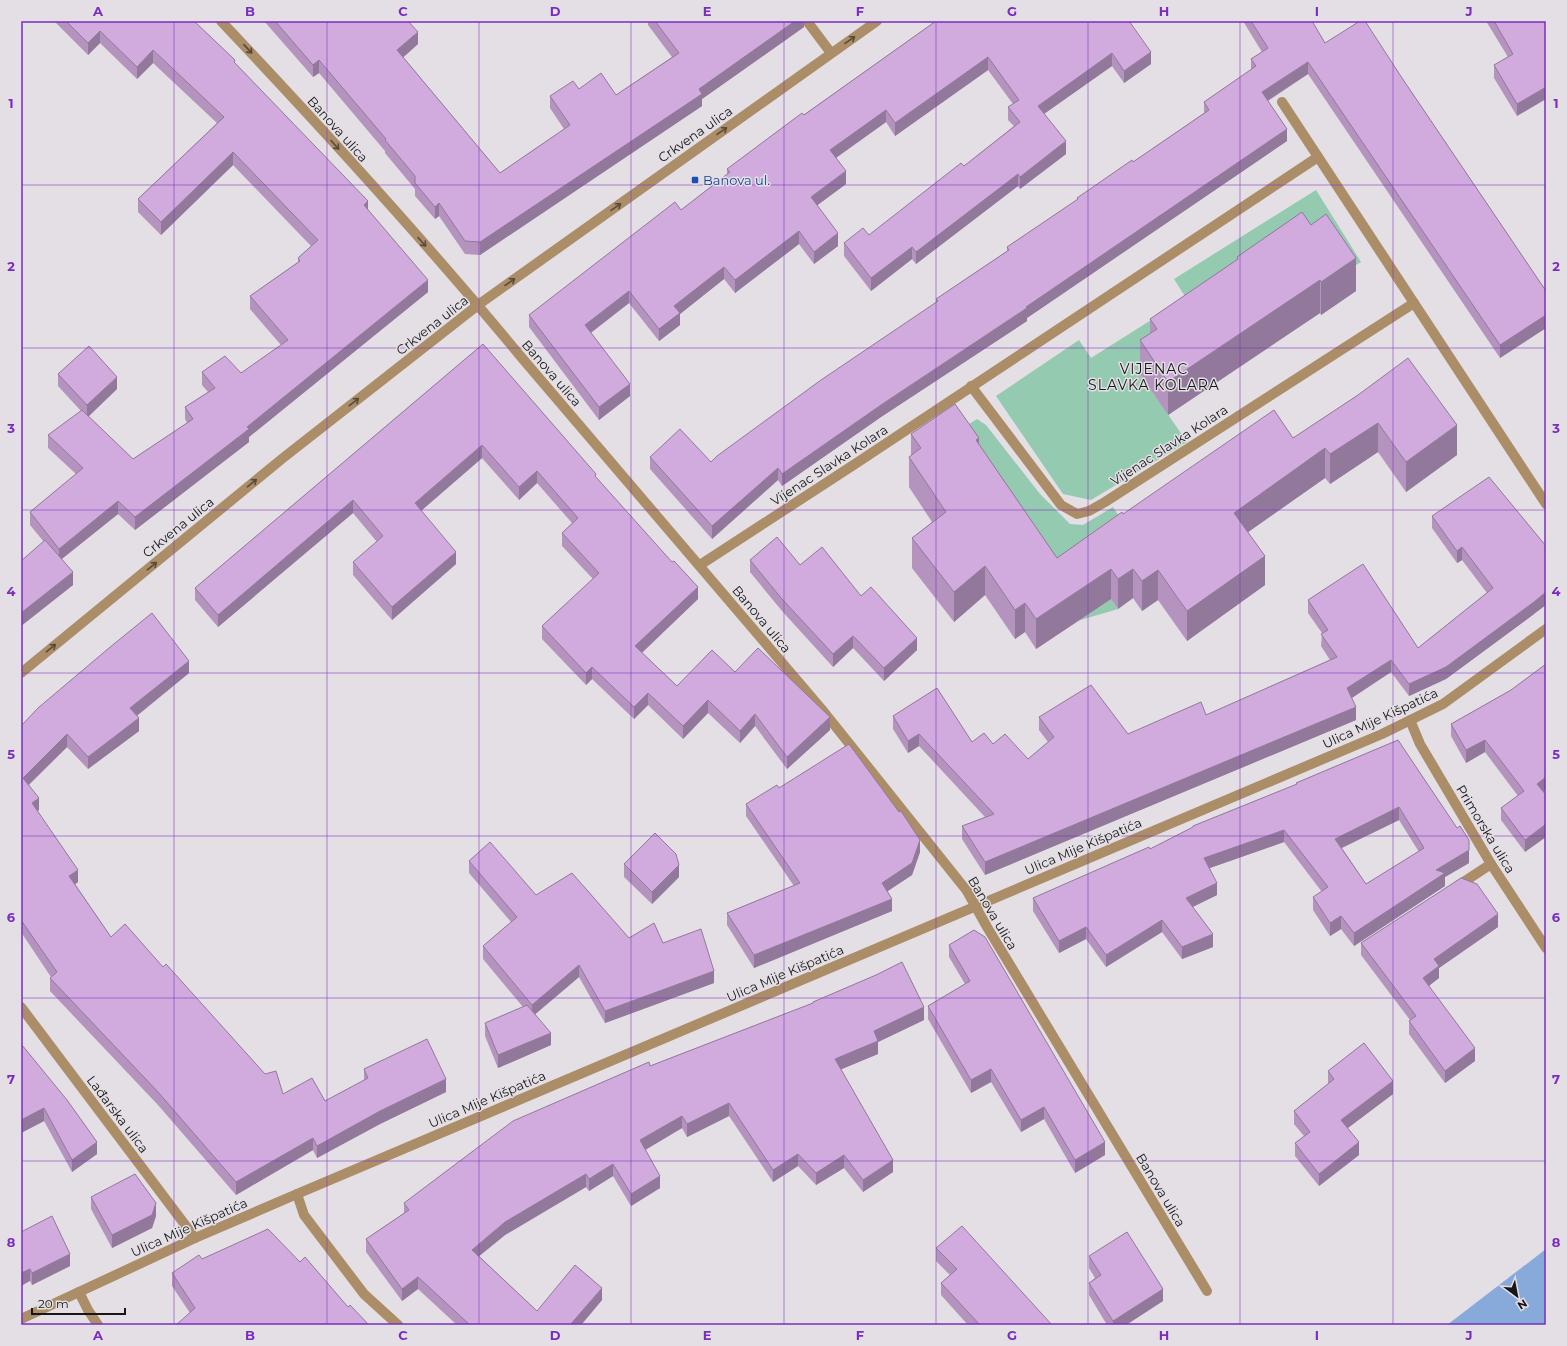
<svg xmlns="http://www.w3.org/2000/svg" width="1567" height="1346" font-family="Montserrat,sans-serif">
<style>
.green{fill:#94cab0}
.water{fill:#88aadb}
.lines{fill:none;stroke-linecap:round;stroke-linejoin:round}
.service{stroke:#ab8d67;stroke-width:10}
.minor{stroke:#ab8d67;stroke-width:10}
.wall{fill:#b493be;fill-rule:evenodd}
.shaded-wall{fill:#92789b}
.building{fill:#d1abdd;stroke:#92789b;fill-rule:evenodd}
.oneway{stroke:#594b3b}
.grid{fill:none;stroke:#7b2cbf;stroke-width:1;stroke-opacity:0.55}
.transit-dot{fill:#1a4fb4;stroke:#e3dfe4;stroke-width:1.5}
.labels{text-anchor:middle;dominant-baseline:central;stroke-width:3;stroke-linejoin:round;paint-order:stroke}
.street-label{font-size:13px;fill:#161517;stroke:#e3dfe4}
.transit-label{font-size:13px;fill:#164399;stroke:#e3dfe4;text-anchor:start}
.neighbourhood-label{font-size:14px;letter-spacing:1px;fill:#161517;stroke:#e3dfe4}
.neatline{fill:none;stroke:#7b2cbf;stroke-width:1.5}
.grid-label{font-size:13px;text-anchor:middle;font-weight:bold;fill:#7b2cbf}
</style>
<rect width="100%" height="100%" fill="#e3dfe4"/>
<g class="green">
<path d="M 1316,190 L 1361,262 L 1343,273 L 1140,374 L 1187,442 L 1091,500 L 1063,494 L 996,396 L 1079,340 L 1091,358 L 1186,298 L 1174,279 Z"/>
<path d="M 977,419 L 986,425 L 1040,494 L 1070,524 L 1083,525 L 1113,507 L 1138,545 L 1088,566 L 1118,609 L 1077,621 L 955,433 Z"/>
</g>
<path class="water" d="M 1546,1249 L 1546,1325 L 1447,1325 Z"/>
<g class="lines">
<path class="service" d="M 971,386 L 1061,505 L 1077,514 L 1089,511 L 1105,502 L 1414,303"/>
<g class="minor">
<path d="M 221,21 C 324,130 426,242 522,358 L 824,712 L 967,891 L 987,927 L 1207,1291"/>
<path d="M 807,21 L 831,53"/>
<path d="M 1282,102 L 1546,504"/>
<path d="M 700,565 L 855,464 L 1318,157"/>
<path d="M 21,673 L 283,458 L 478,305 L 877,21"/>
<path d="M 1410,720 L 1420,744 L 1491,864 L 1546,948"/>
<path d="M 1456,887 L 1491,864"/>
<path d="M 21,1007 L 195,1238"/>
<path d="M 297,1194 L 304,1215 L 364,1294 L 398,1325"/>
<path d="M 79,1292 L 88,1310 L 98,1325"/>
<path d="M 21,1319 L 195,1238 L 297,1194 L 1382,734 L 1443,704 L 1546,629"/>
</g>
</g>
<g class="wall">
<path d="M 54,21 L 194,21 L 235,63 L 368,210 L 428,292 L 249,437 L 249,442 L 135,530 L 118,514 L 62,559 L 73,585 L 21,626 L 21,561 L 44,542 L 30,525 L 30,512 L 76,474 L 48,448 L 48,435 L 81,411 L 58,386 L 58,374 L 117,389 L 88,416 L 133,459 L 187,423 L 185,419 L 185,407 L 208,392 L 202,385 L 202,372 L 241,373 L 281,345 L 250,309 L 250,296 L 298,262 L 298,258 L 311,246 L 233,165 L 161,235 L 138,212 L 138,199 L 217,123 L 153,63 L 137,79 L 100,43 L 88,55 Z"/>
<path d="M 264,21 L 408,21 L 418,44 L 403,57 L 500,173 L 564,129 L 550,108 L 550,96 L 579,89 L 616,95 L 672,57 L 648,25 L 648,21 L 804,21 L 804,27 L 702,99 L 702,106 L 480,255 L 465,254 L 439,216 L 435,219 L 415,196 L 415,189 L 385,153 L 385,151 L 319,73 L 313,77 Z"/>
<path d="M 936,21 L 1129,21 L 1151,64 L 1124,83 L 1112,66 L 1044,114 L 1066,154 L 1020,189 L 1018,186 L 916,264 L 912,259 L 871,291 L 844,256 L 844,243 L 869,235 L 964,166 L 1014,126 L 1008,120 L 1008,107 L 1013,104 L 988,70 L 895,136 L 886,122 L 836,158 L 846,184 L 817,205 L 838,246 L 814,264 L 799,244 L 735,293 L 724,279 L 680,314 L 680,325 L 659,341 L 629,303 L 591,333 L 630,396 L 599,420 L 529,327 L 529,315 L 681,210 L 727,174 L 727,169 Z"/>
<path d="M 1243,21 L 1312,21 L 1325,43 L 1402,78 L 1546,291 L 1546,328 L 1500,358 L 1308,74 L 1268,101 L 1287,141 L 1027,318 L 1027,321 L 881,417 L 782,486 L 778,480 L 712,539 L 650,469 L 650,457 L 711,462 L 936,303 L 936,299 L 1007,251 L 1007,247 L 1077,200 L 1077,198 L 1133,162 L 1204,113 L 1204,102 L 1251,70 L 1251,59 L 1262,52 Z"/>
<path d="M 1486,21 L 1546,21 L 1517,116 L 1494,78 L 1494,65 L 1508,57 Z"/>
<path d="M 1302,212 L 1356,291 L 1321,315 L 1320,313 L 1168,415 L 1140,374 L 1140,340 L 1150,334 L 1150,319 L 1237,260 L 1237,257 Z"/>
<path d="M 483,344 L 596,477 L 698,599 L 642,653 L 677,686 L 735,672 L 830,730 L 787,769 L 755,726 L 740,743 L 708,713 L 683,739 L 648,705 L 634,719 L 592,679 L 586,685 L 542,639 L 542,626 L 593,579 L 562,546 L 562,533 L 572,523 L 537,483 L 519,500 L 482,458 L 421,511 L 456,564 L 392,620 L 353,575 L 353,562 L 377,542 L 353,513 L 218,627 L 195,600 L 195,588 Z"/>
<path d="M 1358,395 L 1457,455 L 1406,492 L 1378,452 L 1330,484 L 1325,478 L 1248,532 L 1265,585 L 1187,641 L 1158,600 L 1142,611 L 1133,598 L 1118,609 L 1111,599 L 1036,649 L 1025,632 L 1015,639 L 985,595 L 954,622 L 912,568 L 912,538 L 932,522 L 909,487 L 909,457 L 911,456 L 911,434 L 979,444 L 1057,558 L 1123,514 L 1293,438 Z"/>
<path d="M 1432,516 L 1534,614 L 1446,679 L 1409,696 L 1391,672 L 1352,698 L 1356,720 L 985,875 L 962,839 L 962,826 L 985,817 L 919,746 L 908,753 L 893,729 L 893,716 L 972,742 L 993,744 L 1028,759 L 1048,742 L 1039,730 L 1039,717 L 1128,734 L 1206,715 L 1330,660 L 1321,646 L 1322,633 L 1308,613 L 1308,600 L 1418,648 L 1487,593 L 1462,560 L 1457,563 L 1432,528 Z"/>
<path d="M 750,560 L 800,565 L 861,596 L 917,650 L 884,681 L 853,648 L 833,667 L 782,611 L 750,572 Z"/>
<path d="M 1546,664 L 1546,790 L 1543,792 L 1525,852 L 1501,820 L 1501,808 L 1518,796 L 1485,752 L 1466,763 L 1451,736 L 1451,724 L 1511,690 Z"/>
<path d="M 189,673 L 137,716 L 139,731 L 88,769 L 67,747 L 29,785 L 39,810 L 37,811 L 78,882 L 75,884 L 111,937 L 163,967 L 283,1094 L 325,1101 L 364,1080 L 364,1069 L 446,1092 L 380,1124 L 317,1158 L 313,1150 L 236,1195 L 158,1105 L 50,991 L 50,978 L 51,977 L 21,932 L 21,726 Z"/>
<path d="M 1398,740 L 1469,863 L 1445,877 L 1445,886 L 1354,946 L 1341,929 L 1330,936 L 1313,910 L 1313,897 L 1322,892 L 1284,842 L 1210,868 L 1217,895 L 1193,907 L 1213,947 L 1182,959 L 1162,932 L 1106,967 L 1086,939 L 1059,953 L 1033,911 L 1033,898 L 1150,849 L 1193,827 L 1193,826 L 1296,785 L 1296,783 ZM 1399,820 L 1419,852 L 1366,884 L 1342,848 Z"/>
<path d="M 779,788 L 920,852 L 912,875 L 887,891 L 892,911 L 754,968 L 727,925 L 727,913 L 794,886 L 746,816 L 746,804 Z"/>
<path d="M 469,861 L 536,895 L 629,938 L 663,943 L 714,983 L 605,1023 L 579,977 L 535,1014 L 551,1045 L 498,1068 L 485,1036 L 485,1023 L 523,1007 L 483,959 L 483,946 L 511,922 L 469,873 Z"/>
<path d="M 624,864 L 679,877 L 652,904 L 624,877 Z"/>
<path d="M 1498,927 L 1439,968 L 1439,978 L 1429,986 L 1475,1061 L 1445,1083 L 1409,1034 L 1409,1021 L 1410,1020 L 1361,955 L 1361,943 Z"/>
<path d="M 949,945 L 1105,1155 L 1075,1173 L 1044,1119 L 1021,1132 L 991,1082 L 971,1093 L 928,1019 L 928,1006 L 965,984 L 949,957 Z"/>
<path d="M 813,1002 L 924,1020 L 878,1042 L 878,1054 L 841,1069 L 893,1172 L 863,1192 L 844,1168 L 816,1185 L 798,1166 L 773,1182 L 729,1116 L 687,1137 L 682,1128 L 645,1150 L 660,1188 L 631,1206 L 613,1176 L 589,1191 L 586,1187 L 505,1235 L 479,1256 L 537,1311 L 602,1300 L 581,1325 L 457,1325 L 418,1289 L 402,1301 L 366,1252 L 366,1239 L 404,1213 L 404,1203 L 650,1066 L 813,1003 Z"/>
<path d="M 21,1045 L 97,1154 L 72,1172 L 44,1121 L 21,1133 Z"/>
<path d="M 1328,1071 L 1393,1094 L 1348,1128 L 1359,1155 L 1319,1186 L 1295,1156 L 1295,1143 L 1304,1136 L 1294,1124 L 1294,1111 L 1328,1084 Z"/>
<path d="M 91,1197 L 156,1216 L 152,1228 L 112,1248 L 91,1209 Z"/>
<path d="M 21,1232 L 70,1266 L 32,1285 L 30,1281 Z"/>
<path d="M 936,1248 L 1052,1325 L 968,1325 L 941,1295 L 941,1283 L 950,1275 L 936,1261 Z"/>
<path d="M 1089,1256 L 1163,1301 L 1126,1325 L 1107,1325 L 1089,1295 L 1089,1283 L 1095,1278 L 1089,1268 Z"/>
<path d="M 202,1259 L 300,1262 L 348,1307 L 369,1325 L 190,1313 L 172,1286 L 172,1273 Z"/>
</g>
<g class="shaded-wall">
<path d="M 795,21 L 804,21 L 804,27 L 702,99 L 702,106 L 480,255 L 480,242 Z"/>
<path d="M 100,31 L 100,43 L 88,55 L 88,43 Z"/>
<path d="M 418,32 L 418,44 L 397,63 L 397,50 Z"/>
<path d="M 153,50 L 153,63 L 137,79 L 137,67 Z"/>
<path d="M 1151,52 L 1151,64 L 1124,83 L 1124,71 Z"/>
<path d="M 1112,53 L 1112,66 L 1038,118 L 1038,106 Z"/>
<path d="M 988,57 L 988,70 L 895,136 L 895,123 Z"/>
<path d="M 319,60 L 319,73 L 313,77 L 313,65 Z"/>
<path d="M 1308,62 L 1308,74 L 1262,104 L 1262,92 Z"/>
<path d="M 1546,87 L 1546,99 L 1517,116 L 1517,104 Z"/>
<path d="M 886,110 L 886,122 L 830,162 L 830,150 Z"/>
<path d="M 1287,129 L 1287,141 L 1027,318 L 1027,321 L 881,417 L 782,486 L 782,474 L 881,405 Z"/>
<path d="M 1066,141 L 1066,154 L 1020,189 L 1020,177 Z"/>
<path d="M 233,152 L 233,165 L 161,235 L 161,222 Z"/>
<path d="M 846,171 L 846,184 L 811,210 L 811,197 Z"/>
<path d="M 1018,174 L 1018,186 L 916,264 L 916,252 Z"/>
<path d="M 368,201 L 368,214 L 364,205 Z"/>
<path d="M 439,203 L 439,216 L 435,219 L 435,207 Z"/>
<path d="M 799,231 L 799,244 L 735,293 L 735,280 Z"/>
<path d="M 838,233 L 838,246 L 814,264 L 814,252 Z"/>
<path d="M 912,247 L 912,259 L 871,291 L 871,278 Z"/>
<path d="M 1356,258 L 1356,291 L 1321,315 L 1321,282 Z"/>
<path d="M 724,267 L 724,279 L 680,314 L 680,325 L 659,341 L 659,329 L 674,306 Z"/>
<path d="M 428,280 L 428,292 L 249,437 L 249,442 L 135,530 L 135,517 Z"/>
<path d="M 1320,280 L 1320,313 L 1168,415 L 1168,382 Z"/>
<path d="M 629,291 L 629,303 L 585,337 L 585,325 Z"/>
<path d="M 1546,315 L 1546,328 L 1500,358 L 1500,345 Z"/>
<path d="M 117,377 L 117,389 L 87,418 L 87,405 Z"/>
<path d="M 630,384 L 630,396 L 599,420 L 599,407 Z"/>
<path d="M 1378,423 L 1378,452 L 1330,484 L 1330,454 Z"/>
<path d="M 1457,425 L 1457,455 L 1406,492 L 1406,462 Z"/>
<path d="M 979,438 L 979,468 L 976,440 Z"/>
<path d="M 482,445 L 482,458 L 415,516 L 415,503 Z"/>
<path d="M 1325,448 L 1325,478 L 1234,542 L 1234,513 Z"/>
<path d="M 778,468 L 778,480 L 712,539 L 712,526 Z"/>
<path d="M 537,471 L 537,483 L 519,500 L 519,487 Z"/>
<path d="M 353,500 L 353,513 L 218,627 L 218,615 Z"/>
<path d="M 118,501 L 118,514 L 59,561 L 59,549 Z"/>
<path d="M 1462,547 L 1462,560 L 1457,563 L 1457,551 Z"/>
<path d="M 456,552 L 456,564 L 392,620 L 392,607 Z"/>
<path d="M 1265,556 L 1265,585 L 1187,641 L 1187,611 Z"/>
<path d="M 985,566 L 985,595 L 954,622 L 954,592 Z"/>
<path d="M 1111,569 L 1111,599 L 1036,649 L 1036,619 Z"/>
<path d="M 1133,569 L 1133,598 L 1118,609 L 1118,579 Z"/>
<path d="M 1158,570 L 1158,600 L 1142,611 L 1142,581 Z"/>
<path d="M 73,572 L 73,585 L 21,626 L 21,613 Z"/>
<path d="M 698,587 L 698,599 L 635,659 L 635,646 Z"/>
<path d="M 1546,592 L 1546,605 L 1534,614 L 1446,679 L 1409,696 L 1409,684 Z"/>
<path d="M 1025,603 L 1025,632 L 1015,639 L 1015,610 Z"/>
<path d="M 853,636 L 853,648 L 833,667 L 833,654 Z"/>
<path d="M 917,638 L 917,650 L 884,681 L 884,668 Z"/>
<path d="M 1391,660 L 1391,672 L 1347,701 L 1347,688 Z"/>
<path d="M 189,661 L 189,673 L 130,721 L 130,708 Z"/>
<path d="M 592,667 L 592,679 L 586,685 L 586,673 Z"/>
<path d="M 648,693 L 648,705 L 634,719 L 634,707 Z"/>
<path d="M 708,700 L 708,713 L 683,739 L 683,726 Z"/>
<path d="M 1356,707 L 1356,720 L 985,875 L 985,862 Z"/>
<path d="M 755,714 L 755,726 L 740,743 L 740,731 Z"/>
<path d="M 830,717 L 830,730 L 787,769 L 787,757 Z"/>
<path d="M 139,718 L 139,731 L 88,769 L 88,757 Z"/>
<path d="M 67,734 L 67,747 L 23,790 L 23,778 Z"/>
<path d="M 919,734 L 919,746 L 908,753 L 908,741 Z"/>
<path d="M 1485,740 L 1485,752 L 1466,763 L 1466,750 Z"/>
<path d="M 1546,777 L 1546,790 L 1537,796 L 1537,784 Z"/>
<path d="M 39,798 L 39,810 L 32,815 L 32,803 Z"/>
<path d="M 1399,807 L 1399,820 L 1335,851 L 1335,839 Z"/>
<path d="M 1546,824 L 1546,837 L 1525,852 L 1525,840 Z"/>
<path d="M 1284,830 L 1284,842 L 1204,870 L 1204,858 Z"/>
<path d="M 920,840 L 920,852 L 912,875 L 882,895 L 882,883 Z"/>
<path d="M 1469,850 L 1469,863 L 1445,877 L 1445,886 L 1354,946 L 1354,933 L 1436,870 Z"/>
<path d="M 679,865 L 679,877 L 652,904 L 652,892 Z"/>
<path d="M 78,870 L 78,882 L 69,889 L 69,876 Z"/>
<path d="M 1217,883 L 1217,895 L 1186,910 L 1186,898 Z"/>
<path d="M 892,899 L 892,911 L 754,968 L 754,955 Z"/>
<path d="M 1498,914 L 1498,927 L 1439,968 L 1439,978 L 1423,990 L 1423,978 L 1434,959 Z"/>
<path d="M 1341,916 L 1341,929 L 1330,936 L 1330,923 Z"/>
<path d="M 1162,920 L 1162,932 L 1106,967 L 1106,955 Z"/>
<path d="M 1086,927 L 1086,939 L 1059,953 L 1059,941 Z"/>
<path d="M 1213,934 L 1213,947 L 1182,959 L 1182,947 Z"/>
<path d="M 579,965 L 579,977 L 532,1017 L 532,1005 Z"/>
<path d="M 714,971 L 714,983 L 605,1023 L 605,1011 Z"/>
<path d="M 924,1007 L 924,1020 L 878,1042 L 878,1054 L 835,1072 L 835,1059 L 874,1031 Z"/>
<path d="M 551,1033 L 551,1045 L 498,1068 L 498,1055 Z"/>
<path d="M 1475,1048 L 1475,1061 L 1445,1083 L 1445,1071 Z"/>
<path d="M 991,1069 L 991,1082 L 971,1093 L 971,1080 Z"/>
<path d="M 446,1079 L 446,1092 L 380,1124 L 317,1158 L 317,1146 L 380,1111 Z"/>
<path d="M 1393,1081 L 1393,1094 L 1341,1133 L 1341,1120 Z"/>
<path d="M 729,1103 L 729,1116 L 687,1137 L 687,1124 Z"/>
<path d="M 1044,1107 L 1044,1119 L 1021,1132 L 1021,1120 Z"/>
<path d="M 44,1108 L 44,1121 L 21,1133 L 21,1120 Z"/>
<path d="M 682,1116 L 682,1128 L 640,1153 L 640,1140 Z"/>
<path d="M 313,1138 L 313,1150 L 236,1195 L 236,1182 Z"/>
<path d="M 97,1142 L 97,1154 L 72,1172 L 72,1160 Z"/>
<path d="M 1105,1142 L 1105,1155 L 1075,1173 L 1075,1160 Z"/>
<path d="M 1359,1142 L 1359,1155 L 1319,1186 L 1319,1174 Z"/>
<path d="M 798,1154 L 798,1166 L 773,1182 L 773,1170 Z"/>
<path d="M 844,1155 L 844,1168 L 816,1185 L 816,1173 Z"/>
<path d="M 893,1160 L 893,1172 L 863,1192 L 863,1180 Z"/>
<path d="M 613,1164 L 613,1176 L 589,1191 L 589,1179 Z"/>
<path d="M 586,1174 L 586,1187 L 505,1235 L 472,1262 L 472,1250 L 505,1222 Z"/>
<path d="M 660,1176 L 660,1188 L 631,1206 L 631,1194 Z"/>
<path d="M 156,1203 L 156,1216 L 152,1228 L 112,1248 L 112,1235 Z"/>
<path d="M 70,1254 L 70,1266 L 32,1285 L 32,1273 Z"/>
<path d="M 30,1269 L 30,1281 L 21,1286 L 21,1273 Z"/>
<path d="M 418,1277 L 418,1289 L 402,1301 L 402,1289 Z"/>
<path d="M 602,1288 L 602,1300 L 581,1325 L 570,1325 Z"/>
<path d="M 1163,1289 L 1163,1301 L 1126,1325 L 1113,1325 L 1113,1321 Z"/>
</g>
<g class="building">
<path d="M 66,21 L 194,21 L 235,60 L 234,62 L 368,201 L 364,205 L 428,280 L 247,427 L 249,429 L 135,517 L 118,501 L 59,549 L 30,512 L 83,468 L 48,435 L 82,410 L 133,459 L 193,419 L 185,407 L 215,388 L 202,372 L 225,356 L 241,373 L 288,340 L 250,296 L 300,261 L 298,258 L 318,240 L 233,152 L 161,222 L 138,199 L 224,117 L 153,50 L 137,67 L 100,31 L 88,43 Z"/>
<path d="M 275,21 L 408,21 L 418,32 L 397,50 L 500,173 L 570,125 L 550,96 L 573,81 L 579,89 L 601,73 L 616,95 L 679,53 L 655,21 L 795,21 L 699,89 L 702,94 L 480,242 L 465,241 L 439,203 L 435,207 L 415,183 L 415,176 L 385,140 L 386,139 L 319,60 L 313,65 Z"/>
<path d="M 936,21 L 1129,21 L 1151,52 L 1124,71 L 1112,53 L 1038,106 L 1066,141 L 1020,177 L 1018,174 L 916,252 L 912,247 L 871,278 L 844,243 L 863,228 L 869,235 L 961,163 L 964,166 L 1020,122 L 1008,107 L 1019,100 L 988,57 L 895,123 L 886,110 L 830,150 L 846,171 L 811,197 L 838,233 L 814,252 L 799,231 L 735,280 L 724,267 L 674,306 L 680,313 L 659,329 L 629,291 L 585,325 L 630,384 L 599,407 L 529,315 L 675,202 L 681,210 L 730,172 L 727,169 L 802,113 L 804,115 Z"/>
<path d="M 1251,21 L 1312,21 L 1325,43 L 1360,21 L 1365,21 L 1402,78 L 1546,291 L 1546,315 L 1500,345 L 1308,62 L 1262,92 L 1287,129 L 1026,307 L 1027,308 L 881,405 L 782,474 L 778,468 L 712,526 L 650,457 L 680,429 L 711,462 L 717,456 L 821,380 L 938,301 L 936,299 L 1009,250 L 1007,247 L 1078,199 L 1077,198 L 1132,160 L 1133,162 L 1209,110 L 1204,102 L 1256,66 L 1251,59 L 1268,48 Z"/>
<path d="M 1494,21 L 1546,21 L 1546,87 L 1517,104 L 1494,65 L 1513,54 Z"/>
<path d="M 1302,212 L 1311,225 L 1326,214 L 1356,258 L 1321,282 L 1320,280 L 1168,382 L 1140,340 L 1157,329 L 1150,319 L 1238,259 L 1237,257 Z"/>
<path d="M 483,344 L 596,474 L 595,476 L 672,562 L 674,561 L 698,587 L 635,646 L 677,686 L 712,650 L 735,672 L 758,648 L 830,717 L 787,757 L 755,714 L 740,731 L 708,700 L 683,726 L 648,693 L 634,707 L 592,667 L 586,673 L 542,626 L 599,573 L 562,533 L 578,518 L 537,471 L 519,487 L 482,445 L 415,503 L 456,552 L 392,607 L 353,562 L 383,536 L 353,500 L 218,615 L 195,588 Z"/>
<path d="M 89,346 L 117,377 L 87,405 L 58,374 Z"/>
<path d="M 1408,358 L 1457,425 L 1406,462 L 1378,423 L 1330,454 L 1325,448 L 1234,513 L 1265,556 L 1187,611 L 1158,570 L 1142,581 L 1133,569 L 1118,579 L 1111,569 L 1036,619 L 1025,603 L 1015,610 L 985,566 L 954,592 L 912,538 L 946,512 L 909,457 L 921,448 L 911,434 L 955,404 L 979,438 L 976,440 L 1057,558 L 1122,512 L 1123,514 L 1274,410 L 1293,438 L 1358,395 Z"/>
<path d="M 1489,477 L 1546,546 L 1546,592 L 1534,602 L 1446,667 L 1409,684 L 1391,660 L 1347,688 L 1356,707 L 985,862 L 962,826 L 994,814 L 919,734 L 908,741 L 893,716 L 937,688 L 972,742 L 984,733 L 993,744 L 1005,734 L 1028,759 L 1054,737 L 1039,717 L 1091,685 L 1128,734 L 1201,702 L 1206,715 L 1337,657 L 1321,634 L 1328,630 L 1308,600 L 1363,564 L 1418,648 L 1493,588 L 1462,547 L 1457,551 L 1432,516 Z"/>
<path d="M 777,537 L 800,565 L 822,547 L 861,596 L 871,587 L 917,638 L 884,668 L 853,636 L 833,654 L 782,599 L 750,560 Z"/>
<path d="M 45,540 L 73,572 L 21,613 L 21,561 Z"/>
<path d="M 152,613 L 189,661 L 130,708 L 139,718 L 88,757 L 67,734 L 23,778 L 39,798 L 32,803 L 78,870 L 69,876 L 111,937 L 125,924 L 163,967 L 166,964 L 265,1074 L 276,1071 L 283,1094 L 312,1078 L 325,1101 L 368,1078 L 364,1069 L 427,1039 L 446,1079 L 380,1111 L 317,1146 L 313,1138 L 236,1182 L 158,1092 L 50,978 L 57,972 L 21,920 L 21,726 L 38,708 L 109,648 Z"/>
<path d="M 1546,664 L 1546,777 L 1537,784 L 1546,795 L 1546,824 L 1525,840 L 1501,808 L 1524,791 L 1485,740 L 1466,750 L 1451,724 L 1511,690 Z"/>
<path d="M 1398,740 L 1457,828 L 1460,826 L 1469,840 L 1469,850 L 1436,870 L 1445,873 L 1354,933 L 1341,916 L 1330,923 L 1313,897 L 1328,887 L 1284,830 L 1204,858 L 1217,883 L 1186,898 L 1213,934 L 1182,947 L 1162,920 L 1106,955 L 1086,927 L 1059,941 L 1033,898 L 1149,847 L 1150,849 L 1193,827 L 1193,826 L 1297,784 L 1296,783 ZM 1399,807 L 1424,848 L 1366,884 L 1335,839 Z"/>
<path d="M 849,744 L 899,812 L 901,811 L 920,840 L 912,863 L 882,883 L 892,899 L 754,955 L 727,913 L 800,883 L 746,804 L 777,785 L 779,788 Z"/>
<path d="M 655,833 L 676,854 L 679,865 L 652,892 L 624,864 Z"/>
<path d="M 490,842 L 536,895 L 572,873 L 629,938 L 654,923 L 663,943 L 701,929 L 714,971 L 605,1011 L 579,965 L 532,1005 L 483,946 L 517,917 L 469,861 Z"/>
<path d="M 1461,878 L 1477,884 L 1498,914 L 1434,959 L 1439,966 L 1423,978 L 1475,1048 L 1445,1071 L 1409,1021 L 1416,1016 L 1361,943 Z"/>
<path d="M 974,930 L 985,937 L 1105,1142 L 1075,1160 L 1044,1107 L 1021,1120 L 991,1069 L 971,1080 L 928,1006 L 970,981 L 949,945 Z"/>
<path d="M 902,962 L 924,1007 L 874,1031 L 878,1041 L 835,1059 L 893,1160 L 863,1180 L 844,1155 L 816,1173 L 798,1154 L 773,1170 L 729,1103 L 687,1124 L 682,1116 L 640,1140 L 660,1176 L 631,1194 L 613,1164 L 589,1179 L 586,1174 L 505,1222 L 472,1250 L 537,1311 L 575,1265 L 602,1288 L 570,1325 L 470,1325 L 418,1277 L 402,1289 L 366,1239 L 409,1210 L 404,1203 L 513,1121 L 649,1062 L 650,1066 L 813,1003 L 813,1002 L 876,975 Z"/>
<path d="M 527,1005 L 551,1033 L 498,1055 L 485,1023 Z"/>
<path d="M 1364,1043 L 1393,1081 L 1341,1120 L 1359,1142 L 1319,1174 L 1295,1143 L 1310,1132 L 1294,1111 L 1334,1079 L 1328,1071 Z"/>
<path d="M 21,1045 L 22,1045 L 67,1100 L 97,1142 L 72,1160 L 44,1108 L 21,1120 Z"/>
<path d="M 135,1174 L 156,1203 L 152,1215 L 112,1235 L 91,1197 Z"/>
<path d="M 52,1216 L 70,1254 L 32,1273 L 30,1269 L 21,1273 L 21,1232 Z"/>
<path d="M 962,1226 L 1052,1325 L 980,1325 L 941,1283 L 957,1269 L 936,1248 Z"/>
<path d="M 268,1229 L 300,1262 L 305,1257 L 348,1307 L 350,1305 L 369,1325 L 176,1325 L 195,1308 L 172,1273 L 199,1255 L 202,1259 Z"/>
<path d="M 1127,1232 L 1163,1289 L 1113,1321 L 1089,1283 L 1101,1275 L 1089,1256 Z"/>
</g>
<defs><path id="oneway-shaft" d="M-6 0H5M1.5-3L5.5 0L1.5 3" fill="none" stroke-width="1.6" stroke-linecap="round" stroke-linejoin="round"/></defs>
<g class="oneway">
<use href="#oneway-shaft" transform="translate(850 40) rotate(-35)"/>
<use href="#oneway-shaft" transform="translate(248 49) rotate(47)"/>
<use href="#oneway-shaft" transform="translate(722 131) rotate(-35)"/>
<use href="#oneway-shaft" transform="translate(335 145) rotate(48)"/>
<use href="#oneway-shaft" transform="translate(616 207) rotate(-35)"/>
<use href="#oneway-shaft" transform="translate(422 242) rotate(48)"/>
<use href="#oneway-shaft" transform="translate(510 282) rotate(-35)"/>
<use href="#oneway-shaft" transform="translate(354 402) rotate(-38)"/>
<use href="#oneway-shaft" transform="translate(252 483) rotate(-39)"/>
<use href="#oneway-shaft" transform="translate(152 566) rotate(-39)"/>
<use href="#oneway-shaft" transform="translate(51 648) rotate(-39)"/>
</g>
<path class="grid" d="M 174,21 L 174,1325M 327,21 L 327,1325M 479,21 L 479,1325M 631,21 L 631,1325M 784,21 L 784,1325M 936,21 L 936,1325M 1088,21 L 1088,1325M 1240,21 L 1240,1325M 1393,21 L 1393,1325M 21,185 L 1546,185M 21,348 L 1546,348M 21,510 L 1546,510M 21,673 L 1546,673M 21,836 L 1546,836M 21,998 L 1546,998M 21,1161 L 1546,1161"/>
<rect class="transit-dot" x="691" y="176" width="8" height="8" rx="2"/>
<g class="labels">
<g class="street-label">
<text transform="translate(338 129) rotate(48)">Banova ulica</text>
<text transform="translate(695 134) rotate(-35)">Crkvena ulica</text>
<text transform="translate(432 325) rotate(-38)">Crkvena ulica</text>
<text transform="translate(552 373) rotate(49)">Banova ulica</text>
<text transform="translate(1169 445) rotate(-33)">Vijenac Slavka Kolara</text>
<text transform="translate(829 465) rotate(-33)">Vijenac Slavka Kolara</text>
<text transform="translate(178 527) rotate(-39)">Crkvena ulica</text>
<text transform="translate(762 619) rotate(50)">Banova ulica</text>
<text transform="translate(1380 718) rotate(-25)">Ulica Mije Kišpatića</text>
<text transform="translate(1486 829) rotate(59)">Primorska ulica</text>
<text transform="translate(1083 846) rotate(-23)">Ulica Mije Kišpatića</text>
<text transform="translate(993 913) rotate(59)">Banova ulica</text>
<text transform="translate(785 973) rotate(-23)">Ulica Mije Kišpatića</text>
<text transform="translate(487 1099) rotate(-23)">Ulica Mije Kišpatića</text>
<text transform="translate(118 1114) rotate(53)">Lađarska ulica</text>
<text transform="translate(1161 1190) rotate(59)">Banova ulica</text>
<text transform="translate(189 1227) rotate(-24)">Ulica Mije Kišpatića</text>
</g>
<g class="transit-label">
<text x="703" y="180">Banova ul.</text>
</g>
<g class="neighbourhood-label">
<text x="1154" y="369">VIJENAC<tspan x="1154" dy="16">SLAVKA KOLARA</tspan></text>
</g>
</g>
<rect width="1567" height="1346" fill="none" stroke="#e3dfe4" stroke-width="44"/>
<g transform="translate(1517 1296) rotate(148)" stroke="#e3dfe4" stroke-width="3" paint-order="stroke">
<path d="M0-3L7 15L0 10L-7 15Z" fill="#161517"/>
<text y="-6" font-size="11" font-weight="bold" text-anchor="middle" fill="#161517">N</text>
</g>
<path d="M32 1308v6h93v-6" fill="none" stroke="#161517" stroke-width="2"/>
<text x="38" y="1308" font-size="12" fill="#161517" stroke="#e3dfe4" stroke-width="3" paint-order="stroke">20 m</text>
<rect x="22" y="22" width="1523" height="1302" class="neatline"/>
<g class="grid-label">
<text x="98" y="16">A</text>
<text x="250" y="16">B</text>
<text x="403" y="16">C</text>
<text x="555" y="16">D</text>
<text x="707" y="16">E</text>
<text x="860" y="16">F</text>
<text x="1012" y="16">G</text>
<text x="1164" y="16">H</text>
<text x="1317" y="16">I</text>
<text x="1469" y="16">J</text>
<text x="11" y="108">1</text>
<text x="1556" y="108">1</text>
<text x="11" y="271">2</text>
<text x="1556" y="271">2</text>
<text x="11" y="433">3</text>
<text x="1556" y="433">3</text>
<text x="11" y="596">4</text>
<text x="1556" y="596">4</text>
<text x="11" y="759">5</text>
<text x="1556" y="759">5</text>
<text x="11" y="922">6</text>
<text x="1556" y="922">6</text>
<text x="11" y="1084">7</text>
<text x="1556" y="1084">7</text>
<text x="11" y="1247">8</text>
<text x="1556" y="1247">8</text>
<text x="98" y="1340">A</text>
<text x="250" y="1340">B</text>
<text x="403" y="1340">C</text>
<text x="555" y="1340">D</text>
<text x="707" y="1340">E</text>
<text x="860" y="1340">F</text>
<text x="1012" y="1340">G</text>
<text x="1164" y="1340">H</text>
<text x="1317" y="1340">I</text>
<text x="1469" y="1340">J</text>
</g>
</svg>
